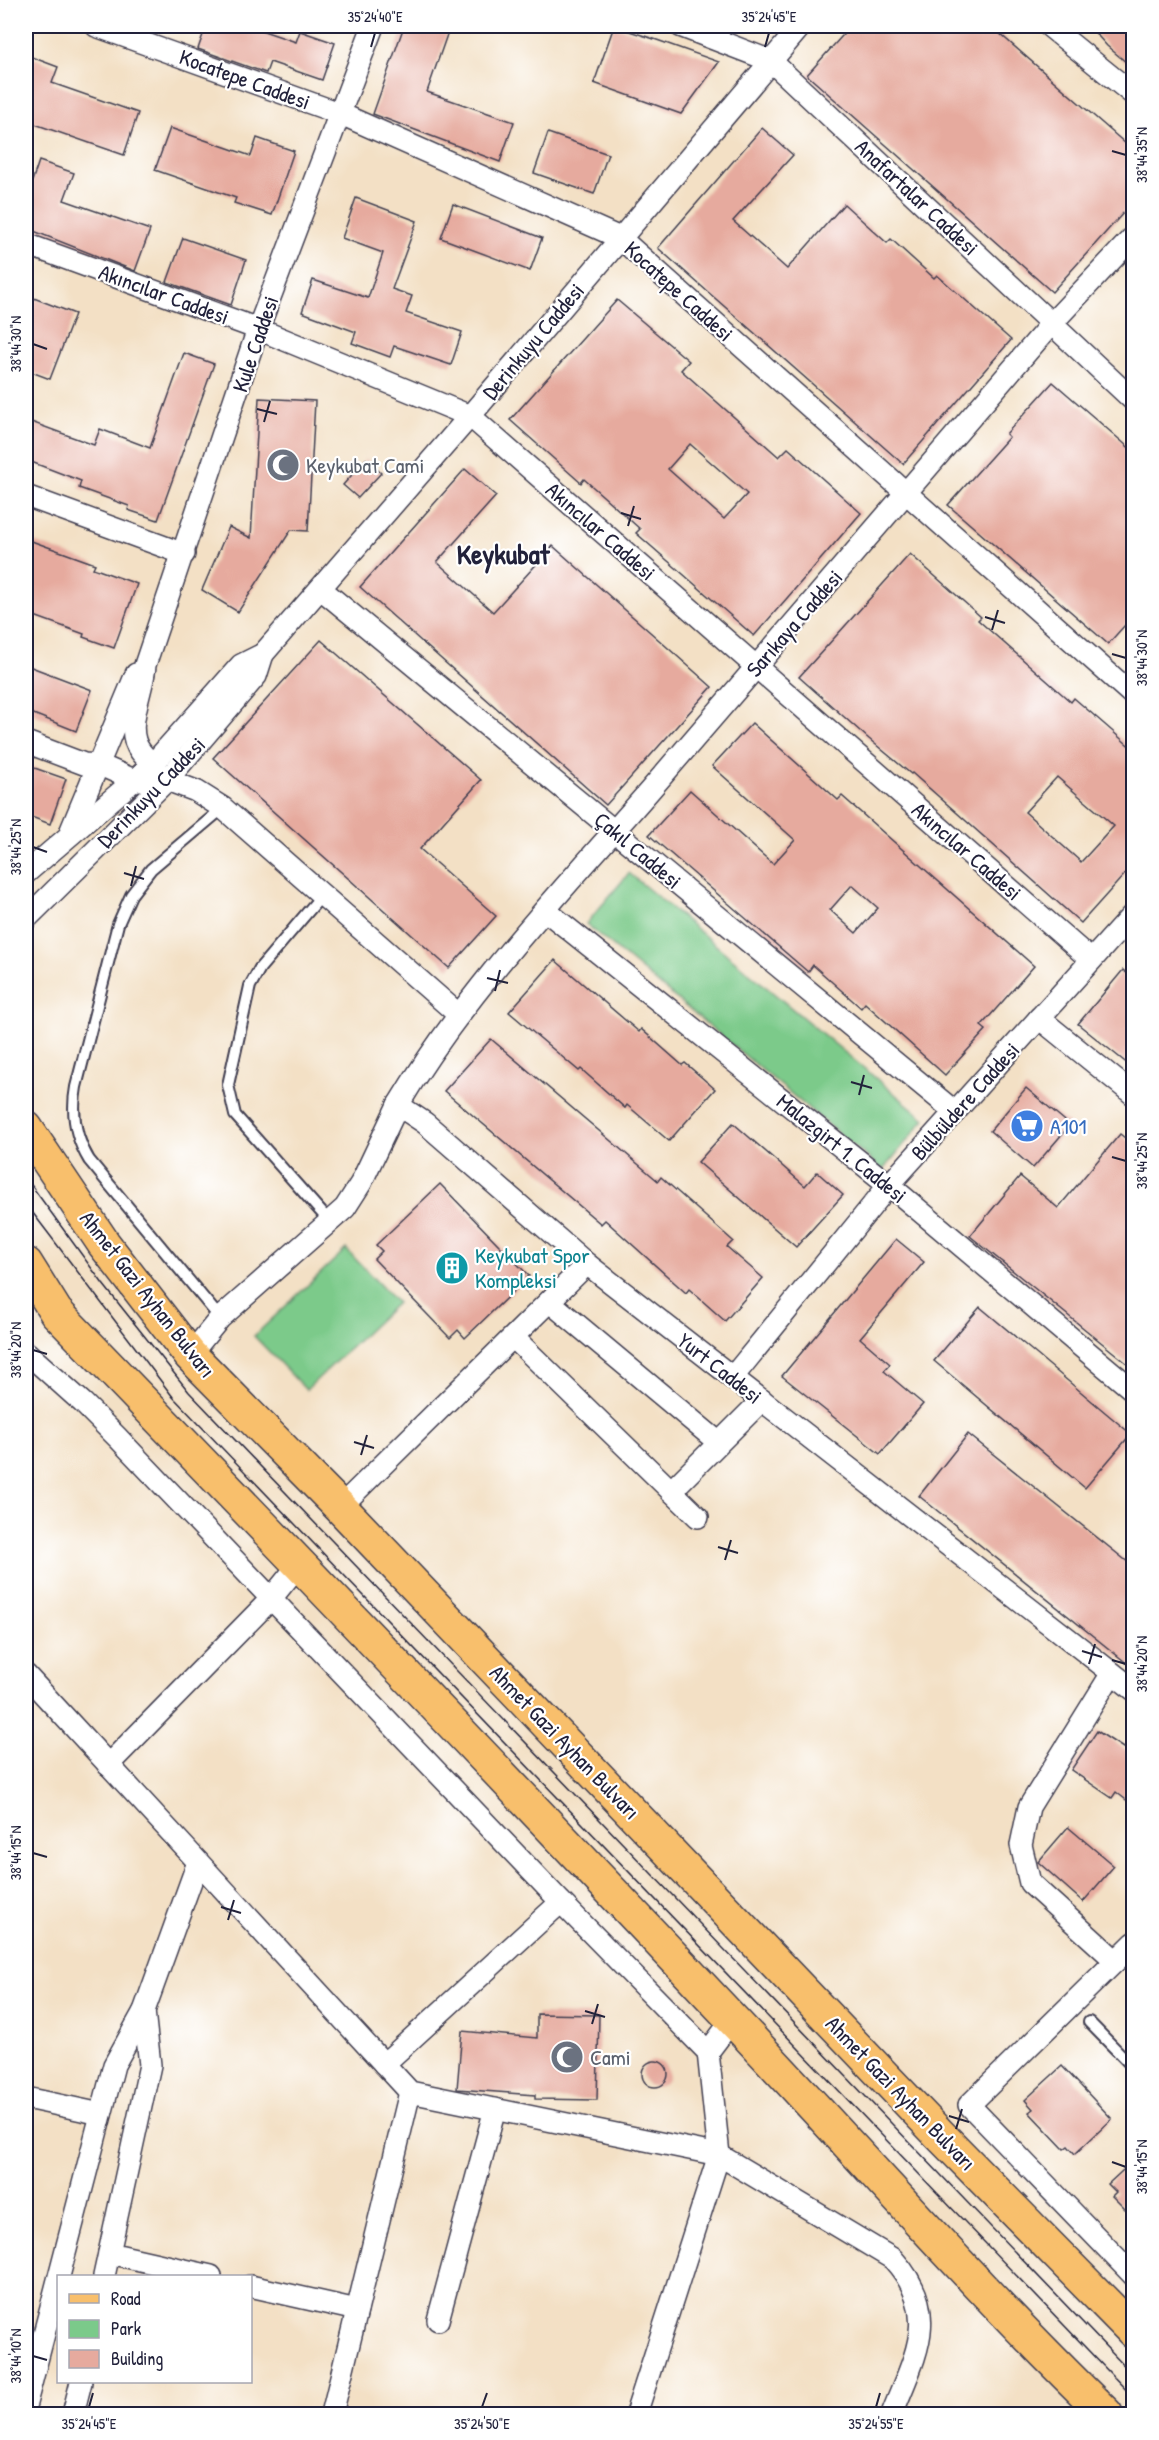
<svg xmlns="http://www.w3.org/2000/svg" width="1159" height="2440" font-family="'Patrick Hand',sans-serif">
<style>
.green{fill:#7bca8a;stroke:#4e7662;stroke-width:1.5}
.building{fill:#e6aa9e;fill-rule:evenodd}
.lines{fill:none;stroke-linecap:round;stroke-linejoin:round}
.service-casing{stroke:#413e50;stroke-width:14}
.minor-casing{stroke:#413e50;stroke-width:24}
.primary-casing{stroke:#413e50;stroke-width:36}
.service{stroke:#fff;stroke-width:10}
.minor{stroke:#fff;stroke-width:21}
.primary{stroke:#f8bf6c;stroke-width:33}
.tram{stroke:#22223b;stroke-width:1.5}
.ticks{fill:none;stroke:#22223b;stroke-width:2}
.labels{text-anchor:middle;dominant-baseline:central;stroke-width:4.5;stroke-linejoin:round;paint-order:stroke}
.street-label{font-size:22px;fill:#22223b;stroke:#fff}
.worship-label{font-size:22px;fill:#5b616d;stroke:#fff;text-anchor:start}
.shop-label{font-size:22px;fill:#366cbe;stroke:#fff;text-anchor:start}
.culture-label{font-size:22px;fill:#0d838f;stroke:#fff;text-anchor:start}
.district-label{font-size:28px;font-weight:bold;fill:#22223b;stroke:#fff}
.neatline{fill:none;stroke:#22223b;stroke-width:2}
.ticks-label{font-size:15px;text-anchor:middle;fill:#22223b}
</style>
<rect width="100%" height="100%" fill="#fff"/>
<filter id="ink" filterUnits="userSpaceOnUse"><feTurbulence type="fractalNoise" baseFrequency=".0167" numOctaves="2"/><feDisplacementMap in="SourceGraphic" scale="12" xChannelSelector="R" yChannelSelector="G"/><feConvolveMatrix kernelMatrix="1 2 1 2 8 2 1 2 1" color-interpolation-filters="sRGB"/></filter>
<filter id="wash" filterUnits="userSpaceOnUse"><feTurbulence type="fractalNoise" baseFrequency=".008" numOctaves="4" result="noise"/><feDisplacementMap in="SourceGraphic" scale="24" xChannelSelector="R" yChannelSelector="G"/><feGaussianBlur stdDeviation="1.35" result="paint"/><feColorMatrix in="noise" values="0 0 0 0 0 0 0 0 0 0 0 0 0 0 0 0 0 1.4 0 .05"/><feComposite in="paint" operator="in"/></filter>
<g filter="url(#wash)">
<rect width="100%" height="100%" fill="#f3e0c5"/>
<g class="green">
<path d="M 629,873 L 925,1119 L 883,1170 L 586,924 Z"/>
<path d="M 346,1249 L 397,1303 L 306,1390 L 254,1336 Z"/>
</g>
<g id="blocks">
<g class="building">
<path d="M 206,26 L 249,26 L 296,42 L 300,31 L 335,43 L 322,80 L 270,62 L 266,73 L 198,49 Z"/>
<path d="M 404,26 L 450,26 L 427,92 L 514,122 L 500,162 L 373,114 Z"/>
<path d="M 614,26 L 657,40 L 719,62 L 681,114 L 636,98 L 594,83 Z"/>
<path d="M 851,26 L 991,26 L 1134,151 L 1134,201 L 1052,292 L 807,75 Z"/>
<path d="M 1089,26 L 1134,26 L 1134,69 L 1107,46 Z"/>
<path d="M 26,55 L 58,67 L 52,83 L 138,113 L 124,155 L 26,121 Z"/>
<path d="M 170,128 L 251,156 L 257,138 L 294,151 L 272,215 L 234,203 L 236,198 L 155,170 Z"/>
<path d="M 762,128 L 793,155 L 733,221 L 787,269 L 844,204 L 887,243 L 891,239 L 934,278 L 937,275 L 1011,340 L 903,464 L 658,248 Z"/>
<path d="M 548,133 L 608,154 L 594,194 L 534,173 Z"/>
<path d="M 39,161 L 74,173 L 64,200 L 150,230 L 135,271 L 26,228 L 26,199 Z"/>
<path d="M 356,198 L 417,221 L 392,289 L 412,296 L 406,313 L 462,332 L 451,365 L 394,346 L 390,357 L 352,343 L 356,332 L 302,312 L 313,280 L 368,298 L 383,253 L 342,238 Z"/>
<path d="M 453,204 L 542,238 L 530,271 L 441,238 Z"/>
<path d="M 183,238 L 246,260 L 231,305 L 167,282 Z"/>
<path d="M 26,295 L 75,314 L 50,379 L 26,370 Z"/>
<path d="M 617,300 L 689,361 L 681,370 L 779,457 L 788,448 L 861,513 L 754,636 L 636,533 L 640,529 L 584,479 L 581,483 L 510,420 ZM 690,444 L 747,494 L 724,519 L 668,469 Z"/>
<path d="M 184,353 L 214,364 L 158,520 L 128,510 L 129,506 L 79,488 L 81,481 L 26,460 L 26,420 L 94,445 L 100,429 L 150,448 Z"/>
<path d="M 1053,382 L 1134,452 L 1134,615 L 1108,644 L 948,505 L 1009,437 L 1006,434 Z"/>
<path d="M 259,398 L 315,401 L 308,531 L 291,530 L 238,612 L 202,590 L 229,527 L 251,538 Z"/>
<path d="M 366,459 L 381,473 L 358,498 L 343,485 Z"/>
<path d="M 465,469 L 496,496 L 437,562 L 493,612 L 553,546 L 712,687 L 606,805 L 360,587 Z"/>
<path d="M 26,539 L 95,564 L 93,568 L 137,584 L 114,648 L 83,637 L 84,634 L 26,613 Z"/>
<path d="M 910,554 L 981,617 L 978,620 L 1071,702 L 1074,698 L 1134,750 L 1134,864 L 1081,923 L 912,773 L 911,774 L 869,739 L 799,677 ZM 1057,777 L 1114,826 L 1081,862 L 1025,812 Z"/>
<path d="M 321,640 L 481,780 L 420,849 L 496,916 L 449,968 L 213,758 Z"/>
<path d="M 26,665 L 92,690 L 76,731 L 26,711 Z"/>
<path d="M 752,723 L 838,800 L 842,796 L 1034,966 L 981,1026 L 986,1030 L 945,1075 L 865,1003 L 861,1008 L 813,965 L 808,972 L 649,835 L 690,790 L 773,864 L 795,840 L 712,766 ZM 852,885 L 878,908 L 856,933 L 830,910 Z"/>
<path d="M 26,765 L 66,779 L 50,824 L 26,815 Z"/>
<path d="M 555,960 L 639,1032 L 641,1029 L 682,1065 L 685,1063 L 715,1089 L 669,1141 L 627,1105 L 625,1108 L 581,1069 L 579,1071 L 509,1012 Z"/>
<path d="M 1123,970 L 1134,979 L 1134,1069 L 1078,1024 Z"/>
<path d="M 491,1039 L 658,1181 L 661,1177 L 733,1241 L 727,1247 L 763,1278 L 725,1321 L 689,1289 L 686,1293 L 605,1220 L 601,1224 L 444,1091 Z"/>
<path d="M 1026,1088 L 1070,1125 L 1033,1168 L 990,1131 Z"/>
<path d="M 733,1123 L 805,1186 L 817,1172 L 843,1195 L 796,1247 L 698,1162 Z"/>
<path d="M 1120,1134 L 1134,1145 L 1134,1369 L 970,1236 L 1020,1176 L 1058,1208 Z"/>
<path d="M 440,1184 L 529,1276 L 465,1338 L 458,1330 L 450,1338 L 374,1259 L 382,1251 L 376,1245 Z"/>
<path d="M 896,1239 L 924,1262 L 860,1338 L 890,1364 L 884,1371 L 923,1404 L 880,1454 L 782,1376 Z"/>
<path d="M 980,1307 L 1131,1434 L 1085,1488 L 934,1361 Z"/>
<path d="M 968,1434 L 1134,1567 L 1134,1669 L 919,1496 Z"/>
<path d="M 1097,1731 L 1134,1755 L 1134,1806 L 1116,1792 L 1112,1798 L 1071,1770 Z"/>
<path d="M 1068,1827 L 1114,1866 L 1083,1902 L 1038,1862 Z"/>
<path d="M 537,2014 L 599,2015 L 597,2100 L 535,2099 L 535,2095 L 457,2089 L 462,2031 L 537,2038 Z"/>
<circle cx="655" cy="2074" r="13"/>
<path d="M 1062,2066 L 1112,2119 L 1075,2154 L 1068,2146 L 1064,2149 L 1029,2112 L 1033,2109 L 1025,2100 Z"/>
<path d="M 1134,2160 L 1134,2218 L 1112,2196 L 1116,2192 L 1108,2184 Z"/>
</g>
</g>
</g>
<g filter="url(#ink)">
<use href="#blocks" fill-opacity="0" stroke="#413e50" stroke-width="1.5"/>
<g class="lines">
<defs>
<g id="service">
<path d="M 323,894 L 260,968 L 250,986 L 228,1085 L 235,1115 L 330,1222"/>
<path d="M 220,1318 L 89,1160 C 75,1137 71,1114 76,1087 L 118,924 L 131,895 L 151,869 L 223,808"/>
<path d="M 1089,2022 L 1134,2068"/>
</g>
<g id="minor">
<path d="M 96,26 L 341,114 L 620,238 L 1134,696"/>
<path d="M 680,26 L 771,61 L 1134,401"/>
<path d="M 1049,26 L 1134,95"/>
<path d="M 1134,236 L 1052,323 C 918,479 784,634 651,789 C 563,890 467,990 398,1105 L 425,1123 L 587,1264 L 1134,1690"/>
<path d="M 26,244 L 258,329 L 470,416 L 1091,960"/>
<path d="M 26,496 L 184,554"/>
<path d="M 321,589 L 955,1112"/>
<path d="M 26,742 L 84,764 L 100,765 L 134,780 L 167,780 L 196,791 L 223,808 L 459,1015"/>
<path d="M 167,780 C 158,771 149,762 141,752 C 122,729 144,691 145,665 L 258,329 L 373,26"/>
<path d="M 71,830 L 136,674"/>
<path d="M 26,873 L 152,765 L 241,665 L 263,654 L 470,416 L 801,26"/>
<path d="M 546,911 L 889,1185 L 1134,1391"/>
<path d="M 26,919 L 167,780 L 256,676 L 263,654"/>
<path d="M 1039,1018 L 1134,1095"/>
<path d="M 550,1302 L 718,1442"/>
<path d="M 514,1338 L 698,1517"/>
<path d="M 26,1352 L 83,1403 L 118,1438 L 561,1902 L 708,2052 L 719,2155 L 636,2414"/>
<path d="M 190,1355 L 220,1318 L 345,1208 L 361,1183 L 398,1105"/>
<path d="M 732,1378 L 889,1185 L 1134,913"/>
<path d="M 671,1491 L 762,1400"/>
<path d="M 340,1507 L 587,1264"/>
<path d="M 1112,1673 L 1029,1807 L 1021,1845 L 1030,1883 L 1116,1961"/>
<path d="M 26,1675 L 410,2092 L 719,2155 L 893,2259 C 943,2314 914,2357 892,2414"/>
<path d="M 108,1765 L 270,1600 L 300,1563"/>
<path d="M 1134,1943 L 969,2105 L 1134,2276"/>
<path d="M 708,2052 L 733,2019"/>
<path d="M 384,2064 L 561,1902"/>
<path d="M 26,2098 L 101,2114"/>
<path d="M 109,2253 L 211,2276"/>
<path d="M 104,2276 L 150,2065 L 144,2011"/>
<path d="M 250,2286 L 357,2310"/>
<path d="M 438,2320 L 495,2109"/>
<path d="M 26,2403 L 114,2065 L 144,2011 L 198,1862"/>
<path d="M 73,2414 L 81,2382"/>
<path d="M 332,2414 L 410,2092"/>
</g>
<g id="primary">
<path d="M 26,1128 L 104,1244 L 190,1355 L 340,1507 L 939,2134 L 1134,2332"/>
<path d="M 26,1264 L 56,1312 C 283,1546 509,1782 733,2020 C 857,2151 976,2288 1106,2414"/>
</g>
</defs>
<use href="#service" class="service-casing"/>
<use href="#minor" class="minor-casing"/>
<use href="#primary" class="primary-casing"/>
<use href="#service" class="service"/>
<use href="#minor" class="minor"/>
<use href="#primary" class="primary"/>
<g class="tram">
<path d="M 26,1178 L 103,1284 L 189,1392 L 1134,2376"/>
<path d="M 26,1204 L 173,1397 L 1134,2398"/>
</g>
</g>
</g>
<path class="ticks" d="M 371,47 L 375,33M 765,47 L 769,33M 1112,151 L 1126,155M 33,344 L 47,349M 257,409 L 277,414M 264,422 L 270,401M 621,513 L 641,519M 628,526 L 634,506M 985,617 L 1005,623M 992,630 L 998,610M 1112,654 L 1126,658M 33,847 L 47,852M 124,873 L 144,879M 131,886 L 136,866M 487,978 L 508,983M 495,991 L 500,970M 851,1082 L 872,1088M 859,1095 L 864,1075M 1112,1157 L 1126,1161M 33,1350 L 47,1354M 354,1442 L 374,1448M 361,1455 L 367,1435M 718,1547 L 738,1553M 725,1560 L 731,1540M 1082,1651 L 1102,1657M 1112,1660 L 1126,1664M 1089,1664 L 1095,1644M 33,1853 L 47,1857M 221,1907 L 241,1913M 228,1920 L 234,1900M 585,2011 L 605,2017M 592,2024 L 598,2004M 949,2116 L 969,2122M 956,2129 L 962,2109M 1112,2162 L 1126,2167M 33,2356 L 47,2360M 89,2407 L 93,2393M 482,2407 L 487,2393M 876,2407 L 880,2393"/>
<defs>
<symbol id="mosque-disc" viewBox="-11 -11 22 22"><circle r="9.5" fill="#6b7280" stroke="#fff"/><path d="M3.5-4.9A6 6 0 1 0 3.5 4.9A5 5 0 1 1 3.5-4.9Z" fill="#fff"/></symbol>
<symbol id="supermarket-disc" viewBox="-11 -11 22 22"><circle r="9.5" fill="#3f7fe0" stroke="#fff"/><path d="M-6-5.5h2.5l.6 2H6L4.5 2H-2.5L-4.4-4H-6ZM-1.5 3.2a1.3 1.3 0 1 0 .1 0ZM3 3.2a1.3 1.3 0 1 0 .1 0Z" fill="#fff"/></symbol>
<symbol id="building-disc" viewBox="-11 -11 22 22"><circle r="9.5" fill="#0f9aa8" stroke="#fff"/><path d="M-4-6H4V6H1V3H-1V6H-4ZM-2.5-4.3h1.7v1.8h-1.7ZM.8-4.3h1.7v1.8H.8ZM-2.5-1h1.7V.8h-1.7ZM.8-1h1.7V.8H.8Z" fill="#fff"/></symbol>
</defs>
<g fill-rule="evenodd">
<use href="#mosque-disc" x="264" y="446" width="38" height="38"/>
<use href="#supermarket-disc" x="1008" y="1107" width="38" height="38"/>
<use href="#building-disc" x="433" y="1249" width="38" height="38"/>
<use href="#mosque-disc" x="548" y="2038" width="38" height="38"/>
</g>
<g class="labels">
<g class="street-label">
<text transform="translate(245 79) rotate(20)">Kocatepe Caddesi</text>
<text transform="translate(917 197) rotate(43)">Anafartalar Caddesi</text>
<text transform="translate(679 291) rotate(42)">Kocatepe Caddesi</text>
<text transform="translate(164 294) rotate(20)">Akıncılar Caddesi</text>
<text transform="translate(533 341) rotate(-50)">Derinkuyu Caddesi</text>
<text transform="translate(255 344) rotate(-71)">Kule Caddesi</text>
<text transform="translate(601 531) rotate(41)">Akıncılar Caddesi</text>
<text transform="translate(794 623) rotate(-49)">Sarıkaya Caddesi</text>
<text transform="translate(151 792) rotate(-46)">Derinkuyu Caddesi</text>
<text transform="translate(638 850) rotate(40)">Çakıl Caddesi</text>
<text transform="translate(967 851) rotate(41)">Akıncılar Caddesi</text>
<text transform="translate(965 1101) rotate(-48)">Bülbüldere Caddesi</text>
<text transform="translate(842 1148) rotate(39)">Malazgirt 1. Caddesi</text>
<text transform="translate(148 1294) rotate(52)">Ahmet Gazi Ayhan Bulvarı</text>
<text transform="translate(720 1368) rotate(38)">Yurt Caddesi</text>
<text transform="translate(565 1742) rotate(46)">Ahmet Gazi Ayhan Bulvarı</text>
<text transform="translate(901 2093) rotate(46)">Ahmet Gazi Ayhan Bulvarı</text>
</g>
<g class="worship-label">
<text x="306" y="465">Keykubat Cami</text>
<text x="590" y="2057">Cami</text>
</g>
<g class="shop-label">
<text x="1050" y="1126">A101</text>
</g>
<g class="culture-label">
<text x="475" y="1255">Keykubat Spor<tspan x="475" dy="25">Kompleksi</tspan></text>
</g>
<g class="district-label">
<text x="503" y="554">Keykubat</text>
</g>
</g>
<rect width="1159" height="2440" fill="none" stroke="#fff" stroke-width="66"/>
<rect x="57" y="2275" width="195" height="108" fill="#ffffff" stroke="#a7a7b1" stroke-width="1.5"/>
<rect x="69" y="2294" width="30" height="9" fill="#f8bf6c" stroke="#a7a7b1" stroke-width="1.5"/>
<text x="111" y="2305" font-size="18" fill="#22223b">Road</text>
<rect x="69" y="2320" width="30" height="18" fill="#7bca8a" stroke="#a7a7b1" stroke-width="1.5"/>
<text x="111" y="2335" font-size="18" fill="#22223b">Park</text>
<rect x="69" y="2350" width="30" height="18" fill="#e6aa9e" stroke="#a7a7b1" stroke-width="1.5"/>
<text x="111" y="2365" font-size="18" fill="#22223b">Building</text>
<rect x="33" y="33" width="1093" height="2374" class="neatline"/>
<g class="ticks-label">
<text x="375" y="22">35°24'40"E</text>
<text x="769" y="22">35°24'45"E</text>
<text transform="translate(1142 155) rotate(-90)" y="5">38°44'35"N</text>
<text transform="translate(16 344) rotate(-90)" y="5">38°44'30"N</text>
<text transform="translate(1142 658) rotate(-90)" y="5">38°44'30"N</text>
<text transform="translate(16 847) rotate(-90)" y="5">38°44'25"N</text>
<text transform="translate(1142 1161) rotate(-90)" y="5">38°44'25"N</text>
<text transform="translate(16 1350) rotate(-90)" y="5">38°44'20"N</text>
<text transform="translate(1142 1664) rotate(-90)" y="5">38°44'20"N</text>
<text transform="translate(16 1853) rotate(-90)" y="5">38°44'15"N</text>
<text transform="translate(1142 2167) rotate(-90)" y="5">38°44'15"N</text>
<text transform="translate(16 2356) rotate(-90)" y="5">38°44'10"N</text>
<text x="89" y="2429">35°24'45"E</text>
<text x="482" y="2429">35°24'50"E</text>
<text x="876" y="2429">35°24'55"E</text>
</g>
</svg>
